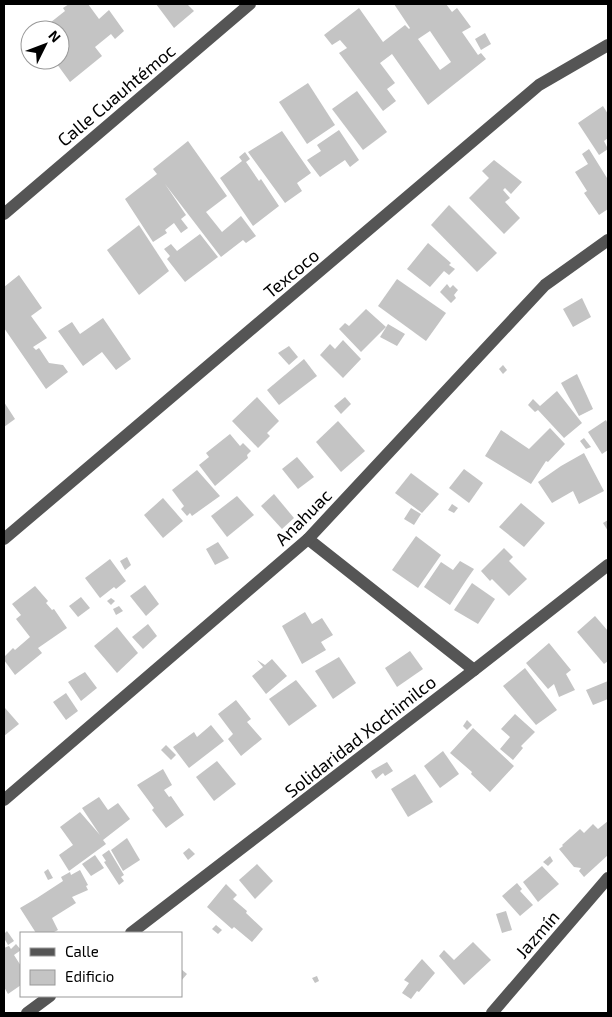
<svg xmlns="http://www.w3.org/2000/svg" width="612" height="1017" font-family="'Exo 2',sans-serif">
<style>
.building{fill:#c4c4c4;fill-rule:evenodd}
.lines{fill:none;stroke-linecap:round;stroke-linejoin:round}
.minor{stroke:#555;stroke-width:12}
.labels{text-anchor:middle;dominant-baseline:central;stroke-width:4;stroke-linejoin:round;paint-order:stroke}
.street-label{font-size:18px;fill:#000;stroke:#fff}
</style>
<rect width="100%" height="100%" fill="#fff"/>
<g class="building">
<path d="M 69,4 L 88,4 L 99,19 L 109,10 L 124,31 L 115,39 L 111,34 L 95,47 L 102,56 L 70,82 L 54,60 L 60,60 L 60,30 L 41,30 L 65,11 L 63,8 Z"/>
<path d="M 156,4 L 187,4 L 194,11 L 174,28 Z"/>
<path d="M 394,4 L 446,4 L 452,12 L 457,8 L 471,27 L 462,32 L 478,55 L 481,53 L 486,59 L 428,105 L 392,54 L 380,63 L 395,83 L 387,89 L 396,101 L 383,111 L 339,53 L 347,48 L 340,40 L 332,45 L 324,35 L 359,8 L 383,42 L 405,25 L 409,29 L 410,28 ZM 430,31 L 451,62 L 440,70 L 418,39 Z"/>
<path d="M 485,33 L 491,44 L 481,50 L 475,39 Z"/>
<path d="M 308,83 L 335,125 L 307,144 L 279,102 Z"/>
<path d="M 357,91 L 387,132 L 363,150 L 332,109 Z"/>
<path d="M 603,106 L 608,114 L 608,138 L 604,141 L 608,149 L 599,155 L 578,123 Z"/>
<path d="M 339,130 L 359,160 L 350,167 L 345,160 L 320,177 L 307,160 L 321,151 L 317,145 Z"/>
<path d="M 282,131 L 311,173 L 297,183 L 302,191 L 285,203 L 248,152 Z"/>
<path d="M 188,141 L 227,196 L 206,212 L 222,232 L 241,216 L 256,236 L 246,243 L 243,240 L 221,257 L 165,184 L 186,215 L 181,219 L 188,228 L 181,233 L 174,223 L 165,230 L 167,233 L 153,242 L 125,199 L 157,174 L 153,169 Z"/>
<path d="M 589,149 L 607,178 L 608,177 L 608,209 L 599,215 L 584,193 L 587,191 L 575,172 L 588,164 L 582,154 Z"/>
<path d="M 245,152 L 250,159 L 246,162 L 259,181 L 261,179 L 279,206 L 253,226 L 220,178 L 242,161 L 239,157 Z"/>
<path d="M 494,160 L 522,182 L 511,194 L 505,188 L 503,190 L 510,198 L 505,202 L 520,218 L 504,234 L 469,198 L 489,178 L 482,171 Z"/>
<path d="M 449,205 L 497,253 L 477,272 L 431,225 Z"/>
<path d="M 139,225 L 169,271 L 139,295 L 107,250 Z"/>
<path d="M 200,234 L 218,257 L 185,282 L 167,259 L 170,256 L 164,249 L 171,244 L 177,251 Z"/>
<path d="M 428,243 L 451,263 L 449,265 L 455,269 L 449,275 L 444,271 L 430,287 L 407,269 Z"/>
<path d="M 19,275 L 42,308 L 31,316 L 47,338 L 33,347 L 36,350 L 39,348 L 49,363 L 63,365 L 68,372 L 46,389 L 4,328 L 4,287 Z"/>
<path d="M 397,279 L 446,313 L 426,341 L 378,306 Z"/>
<path d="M 447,284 L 450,288 L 453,285 L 458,290 L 454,295 L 456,298 L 451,303 L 440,292 Z"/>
<path d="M 582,298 L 591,317 L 573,327 L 563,309 Z"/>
<path d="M 366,309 L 386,327 L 361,352 L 339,329 L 345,323 L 349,326 Z"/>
<path d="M 103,318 L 131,359 L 116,370 L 102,352 L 83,366 L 58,331 L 72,322 L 80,334 Z"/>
<path d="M 388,324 L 405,334 L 397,346 L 380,337 Z"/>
<path d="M 343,340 L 361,359 L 343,378 L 320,355 L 330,344 L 335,349 Z"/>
<path d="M 289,346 L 298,357 L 289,365 L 278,353 Z"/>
<path d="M 304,359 L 317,376 L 279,405 L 267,390 Z"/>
<path d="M 503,365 L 507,370 L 503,374 L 499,369 Z"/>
<path d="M 577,374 L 593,409 L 579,416 L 561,383 Z"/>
<path d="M 557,391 L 582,423 L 564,438 L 538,410 L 535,412 L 528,405 L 533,399 L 540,406 Z"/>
<path d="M 257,397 L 279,421 L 267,433 L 270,436 L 258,448 L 232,421 Z"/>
<path d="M 345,397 L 351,404 L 341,414 L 334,406 Z"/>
<path d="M 4,402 L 15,419 L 4,427 Z"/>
<path d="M 606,420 L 608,424 L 608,450 L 602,454 L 588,432 Z"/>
<path d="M 338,421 L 365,451 L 341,472 L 316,442 Z"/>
<path d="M 550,428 L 565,444 L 548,462 L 546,461 L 531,484 L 485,456 L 501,430 L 529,449 Z"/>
<path d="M 230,434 L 240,446 L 243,443 L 251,451 L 247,455 L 248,458 L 215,486 L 199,465 L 209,457 L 206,453 Z"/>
<path d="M 584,438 L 591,447 L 586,449 L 580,441 Z"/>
<path d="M 584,453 L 604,491 L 579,504 L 573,491 L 552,503 L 538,482 L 561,466 Z"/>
<path d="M 297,457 L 314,477 L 298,489 L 282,469 Z"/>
<path d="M 464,469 L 483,483 L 469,503 L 449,488 Z"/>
<path d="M 197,470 L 220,496 L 192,516 L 190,513 L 187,516 L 181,509 L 184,506 L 172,490 Z"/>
<path d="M 411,473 L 439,494 L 422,513 L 395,493 Z"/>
<path d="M 274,494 L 294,518 L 282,529 L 261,506 Z"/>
<path d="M 237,496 L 254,515 L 227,537 L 211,516 Z"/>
<path d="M 163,498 L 183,521 L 163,538 L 144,515 Z"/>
<path d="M 521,503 L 545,523 L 524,547 L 499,527 Z"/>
<path d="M 452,504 L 458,508 L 454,513 L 448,510 Z"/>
<path d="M 411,508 L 421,514 L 414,525 L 404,519 Z"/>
<path d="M 608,520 L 608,531 L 603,523 Z"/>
<path d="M 416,536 L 441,555 L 418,588 L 392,570 Z"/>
<path d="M 218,542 L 229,558 L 215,565 L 206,549 Z"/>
<path d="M 504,548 L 513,557 L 509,561 L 527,579 L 509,596 L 492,579 L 490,581 L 481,571 Z"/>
<path d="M 127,557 L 131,565 L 125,570 L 120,561 Z"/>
<path d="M 110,559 L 126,581 L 116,589 L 114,587 L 100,598 L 85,578 Z"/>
<path d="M 460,561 L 474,569 L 467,579 L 450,605 L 424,587 L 441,562 L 453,570 Z"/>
<path d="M 472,583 L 495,599 L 478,624 L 454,610 Z"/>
<path d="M 145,585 L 159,604 L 146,616 L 130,596 Z"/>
<path d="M 35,586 L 48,601 L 46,603 L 52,610 L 54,609 L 67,628 L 38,648 L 42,653 L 15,675 L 4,660 L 4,657 L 13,648 L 15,650 L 30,637 L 16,619 L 21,615 L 12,604 Z"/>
<path d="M 81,597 L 90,608 L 78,617 L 69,606 Z"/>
<path d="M 111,598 L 115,601 L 111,605 L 107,601 Z"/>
<path d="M 119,606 L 123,611 L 116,615 L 113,609 Z"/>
<path d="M 305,612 L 312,624 L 322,618 L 333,635 L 321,642 L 326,650 L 302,664 L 282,626 Z"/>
<path d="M 595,616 L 608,631 L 608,661 L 604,664 L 577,632 Z"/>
<path d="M 148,624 L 157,636 L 143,649 L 132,637 Z"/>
<path d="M 117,627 L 138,653 L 117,673 L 94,646 Z"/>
<path d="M 549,643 L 571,670 L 566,674 L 575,690 L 559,697 L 554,684 L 548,689 L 526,663 Z"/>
<path d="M 410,651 L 423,669 L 397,687 L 385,668 Z"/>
<path d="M 339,657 L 356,683 L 333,699 L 315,671 Z"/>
<path d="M 272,659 L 287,676 L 266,694 L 252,676 L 263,667 L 257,660 L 265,665 Z"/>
<path d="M 525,668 L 557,710 L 536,725 L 503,686 Z"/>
<path d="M 85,672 L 97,688 L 81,701 L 68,682 Z"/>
<path d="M 296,680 L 317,706 L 289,726 L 269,699 Z"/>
<path d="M 608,681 L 608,699 L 593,705 L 586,690 Z"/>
<path d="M 66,693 L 78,711 L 66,720 L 53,702 Z"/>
<path d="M 236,700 L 251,719 L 247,722 L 262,739 L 241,756 L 228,739 L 233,734 L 218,714 Z"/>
<path d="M 5,708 L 19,724 L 4,736 L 4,709 Z"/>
<path d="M 515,714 L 535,732 L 521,746 L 523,748 L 513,760 L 500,749 L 510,737 L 501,729 Z"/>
<path d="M 467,720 L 472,725 L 467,730 L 463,726 Z"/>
<path d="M 211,725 L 224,741 L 189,768 L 173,747 L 194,732 L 197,737 Z"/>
<path d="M 473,728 L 514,766 L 490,792 L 471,774 L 472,772 L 450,753 Z"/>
<path d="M 166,745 L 176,755 L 171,760 L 161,750 Z"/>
<path d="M 443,751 L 459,774 L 440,788 L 424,766 Z"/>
<path d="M 217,761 L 236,784 L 214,801 L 196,777 Z"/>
<path d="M 387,762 L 393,771 L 385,776 L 383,773 L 376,779 L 371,771 Z"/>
<path d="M 163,769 L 172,785 L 164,790 L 169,797 L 171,796 L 184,815 L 166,828 L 152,810 L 154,808 L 137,785 Z"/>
<path d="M 415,774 L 433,802 L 408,817 L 391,789 Z"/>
<path d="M 99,797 L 108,810 L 118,803 L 130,819 L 103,840 L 106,844 L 69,871 L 59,855 L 73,845 L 60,827 L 80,812 L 100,835 L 82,808 Z"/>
<path d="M 608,821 L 608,855 L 584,877 L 579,871 L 581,868 L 574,867 L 559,849 L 563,846 L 562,845 L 580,829 L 584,833 L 593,824 L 598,829 Z"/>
<path d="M 127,838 L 140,860 L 123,871 L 111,850 Z"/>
<path d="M 189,848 L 195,854 L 188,860 L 183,853 Z"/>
<path d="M 109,850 L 124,875 L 121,877 L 124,881 L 119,885 L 104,862 L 106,861 L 102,855 Z"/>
<path d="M 95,855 L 104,868 L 91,876 L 82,864 Z"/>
<path d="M 550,856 L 553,861 L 548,866 L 543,862 Z"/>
<path d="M 257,864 L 273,881 L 255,899 L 239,880 Z"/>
<path d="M 542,866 L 559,884 L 538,902 L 523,882 Z"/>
<path d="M 48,869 L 53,878 L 48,880 L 44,872 Z"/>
<path d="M 80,870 L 88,885 L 86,886 L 88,890 L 72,897 L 76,903 L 52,918 L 58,930 L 52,933 L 36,933 L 20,908 L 37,898 L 63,881 L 61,877 L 70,872 L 71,875 Z"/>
<path d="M 517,883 L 522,889 L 520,891 L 533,905 L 520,916 L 502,896 Z"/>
<path d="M 226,884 L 237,895 L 233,899 L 247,911 L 246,913 L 263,929 L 252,942 L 234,927 L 232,929 L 207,907 Z"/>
<path d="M 506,911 L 512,930 L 502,933 L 496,914 Z"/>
<path d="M 216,925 L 222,930 L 218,934 L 212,929 Z"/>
<path d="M 7,931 L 14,941 L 8,945 L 4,938 L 4,934 Z"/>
<path d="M 473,942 L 491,960 L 464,985 L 439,956 L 444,950 L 454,960 Z"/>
<path d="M 16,944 L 21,950 L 14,955 L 21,966 L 21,985 L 8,994 L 4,987 L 4,948 L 9,946 L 11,949 Z"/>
<path d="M 422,959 L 435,973 L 419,992 L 417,991 L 411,999 L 402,993 L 409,983 L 404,980 Z"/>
<path d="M 181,969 L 187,974 L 181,981 Z"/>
<path d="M 317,976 L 319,981 L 315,983 L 312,978 Z"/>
</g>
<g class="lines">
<g class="minor">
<path d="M 4,214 L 250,4"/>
<path d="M 4,539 L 539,85 L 608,45"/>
<path d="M 308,539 L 474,670"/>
<path d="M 4,800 L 308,539 L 545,285 L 608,240"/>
<path d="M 131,933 L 474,670 L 608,565"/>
<path d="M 27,1013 L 50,996"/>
<path d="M 492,1013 L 608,878"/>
</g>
</g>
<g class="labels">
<g class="street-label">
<text transform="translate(116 95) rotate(-40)">Calle Cuauhtémoc</text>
<text transform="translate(291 273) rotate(-40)">Texcoco</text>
<text transform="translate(303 517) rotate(-45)">Anahuac</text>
<text transform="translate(360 736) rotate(-38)">Solidaridad Xochimilco</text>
<text transform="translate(537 934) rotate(-49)">Jazmín</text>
</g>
</g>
<rect width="612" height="1017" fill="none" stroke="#000000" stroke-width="10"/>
<rect x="20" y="932" width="162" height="65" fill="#ffffff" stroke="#999999"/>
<rect x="30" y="948" width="25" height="8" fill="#555555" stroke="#999999"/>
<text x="65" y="957" font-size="15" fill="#000000">Calle</text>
<rect x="30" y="970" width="25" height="15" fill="#c4c4c4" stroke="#999999"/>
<text x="65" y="982" font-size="15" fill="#000000">Edificio</text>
<g transform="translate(45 45) rotate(48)"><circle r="24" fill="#ffffff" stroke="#999999"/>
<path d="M0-4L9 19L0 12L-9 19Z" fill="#000000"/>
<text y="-8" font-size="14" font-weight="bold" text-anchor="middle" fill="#000000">N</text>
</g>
</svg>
